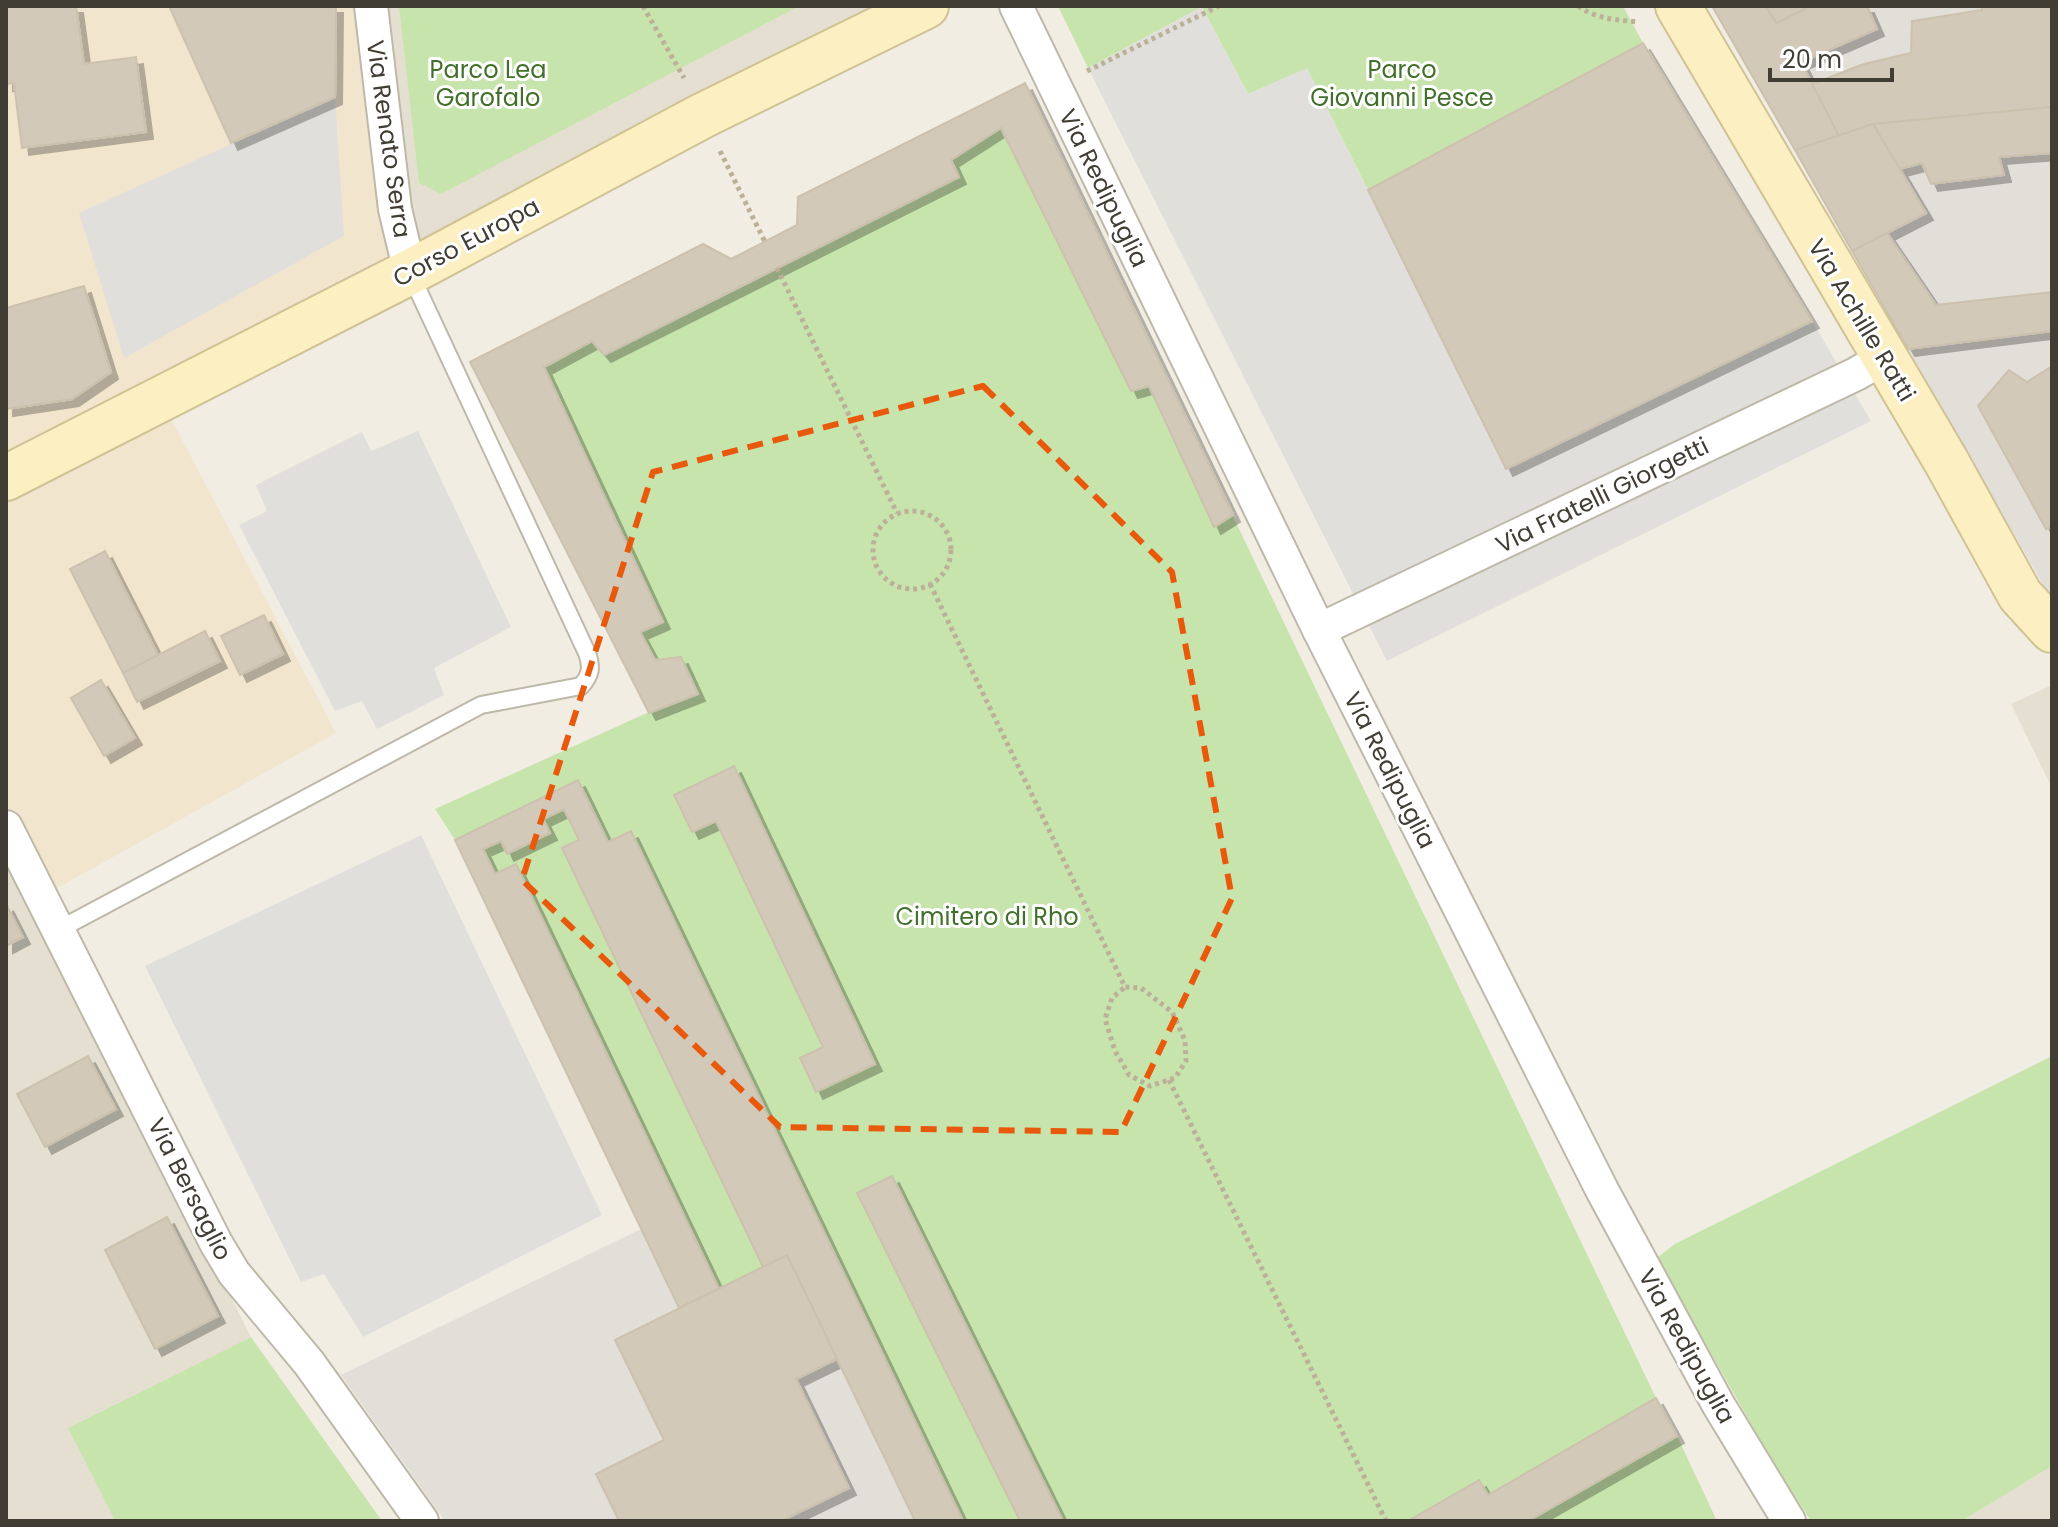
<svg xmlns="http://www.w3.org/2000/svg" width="2058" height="1527" font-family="Poppins,sans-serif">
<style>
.residential{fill:#e4dfd1}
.commercial{fill:#f2e5ce}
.industrial{fill:#e2ded8}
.green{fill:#c8e4ad}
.parking{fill:#e1dfdc}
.building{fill:#d2c9b9;stroke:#ccc1ad;stroke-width:2;filter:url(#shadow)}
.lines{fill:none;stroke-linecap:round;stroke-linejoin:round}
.lane-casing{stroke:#beb8a9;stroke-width:20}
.street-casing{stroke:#beb8a9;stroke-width:36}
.secondary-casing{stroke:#cfc295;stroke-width:48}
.path{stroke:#bcb198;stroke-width:5;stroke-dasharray:4 4;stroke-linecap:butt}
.lane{stroke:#fff;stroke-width:16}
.street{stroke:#fff;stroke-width:32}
.secondary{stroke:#fcf0c2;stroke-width:44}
.marked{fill:none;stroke:#e8590c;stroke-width:6;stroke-dasharray:16 10;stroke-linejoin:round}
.labels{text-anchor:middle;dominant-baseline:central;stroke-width:6;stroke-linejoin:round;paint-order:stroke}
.park-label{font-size:24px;fill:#42702b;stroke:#fff}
.street-label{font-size:24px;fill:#423d34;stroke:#fff}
</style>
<defs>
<filter id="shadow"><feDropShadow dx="7" dy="7" stdDeviation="0" flood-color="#0004"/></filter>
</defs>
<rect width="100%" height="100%" fill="#f1ede3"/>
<g class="residential">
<path d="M 365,6 L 910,6 L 400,268 Z"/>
<path d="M 2052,685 L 2052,788 L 2011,704 Z"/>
<path d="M 6,849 L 251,1337 L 68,1428 L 115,1521 L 6,1521 Z"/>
<path d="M 2052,1466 L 2052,1521 L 1962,1521 Z"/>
</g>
<g class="commercial">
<path d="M 6,6 L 365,6 L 400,268 L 6,470 Z"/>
<path d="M 165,407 L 336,733 L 50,892 L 6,804 L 6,490 Z"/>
</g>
<g class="industrial">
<path d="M 1712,6 L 2052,6 L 2052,597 L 2045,588 Z"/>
<path d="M 641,1229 L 787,1255 L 915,1521 L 445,1521 L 341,1375 Z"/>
</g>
<g class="green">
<path d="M 399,6 L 799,6 L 441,194 L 419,183 Z"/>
<path d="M 1058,6 L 1623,6 L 1643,43 L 1368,190 L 1307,69 L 1248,94 L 1202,7 L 1088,68 Z"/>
<path d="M 1025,83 L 1656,1398 L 1677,1436 L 1717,1521 L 915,1521 L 787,1255 L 679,1308 L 455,840 L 435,809 L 649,712 L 470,362 L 703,244 L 732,258 L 797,225 L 798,197 Z"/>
<path d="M 2052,1056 L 2052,1466 L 1962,1521 L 1811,1521 L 1775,1466 L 1657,1258 L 1675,1244 Z"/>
<path d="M 251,1337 L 382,1521 L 115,1521 L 68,1428 Z"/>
</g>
<g class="parking">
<path d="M 1202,7 L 1248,94 L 1307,68 L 1506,469 L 1812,321 L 1871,421 L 1387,661 L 1088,68 Z"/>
<path d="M 335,97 L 344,236 L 124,358 L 79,213 Z"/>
<path d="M 418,431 L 511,627 L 434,668 L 444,695 L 377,729 L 362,701 L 335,711 L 239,525 L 267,511 L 256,485 L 362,432 L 371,451 Z"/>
<path d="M 421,835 L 602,1215 L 363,1337 L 324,1274 L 301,1282 L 145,966 Z"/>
</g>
<g class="building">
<path d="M 6,6 L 76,6 L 84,64 L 136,57 L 146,132 L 22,148 L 14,83 L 6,84 Z"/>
<path d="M 169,6 L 336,6 L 335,97 L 231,143 Z"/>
<path d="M 1712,6 L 1765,6 L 1777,23 L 1811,6 L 1867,6 L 1877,29 L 1801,62 L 1839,136 L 1795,150 Z"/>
<path d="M 1765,6 L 1809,6 L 1809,7 L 1777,23 Z"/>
<path d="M 1982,6 L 2052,6 L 2052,107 L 1873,124 L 1839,136 L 1812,84 L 1864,64 L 1911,53 L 1912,21 L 1982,10 Z"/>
<path d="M 1643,43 L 1812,321 L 1506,469 L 1368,190 Z"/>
<path d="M 1025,83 L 1233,515 L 1214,527 L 1149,386 L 1131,391 L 1001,128 L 951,160 L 959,177 L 604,355 L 592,341 L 544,367 L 663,622 L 640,632 L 655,660 L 681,657 L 698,694 L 649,713 L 470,362 L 703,244 L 731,259 L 797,225 L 798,197 Z"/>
<path d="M 2052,107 L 2052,153 L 1999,157 L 2004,175 L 1931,184 L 1922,163 L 1899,169 L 1873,124 Z"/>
<path d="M 1873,124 L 1926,213 L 1852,251 L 1795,150 Z"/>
<path d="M 1887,233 L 1936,305 L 2052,292 L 2052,331 L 1908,349 L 1852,251 Z"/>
<path d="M 84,286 L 111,372 L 72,399 L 6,409 L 6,308 Z"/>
<path d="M 2052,366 L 2052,527 L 2046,529 L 1978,406 L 2009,370 L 2027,382 Z"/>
<path d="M 105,551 L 158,655 L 123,673 L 70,569 Z"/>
<path d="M 264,615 L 283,654 L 240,675 L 221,636 Z"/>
<path d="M 205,631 L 220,661 L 137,702 L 123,673 Z"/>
<path d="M 101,680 L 135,738 L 104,756 L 71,698 Z"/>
<path d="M 734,766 L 875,1064 L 816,1092 L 800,1058 L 823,1047 L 716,821 L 692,832 L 674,795 Z"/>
<path d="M 578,780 L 608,842 L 631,831 L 963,1521 L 915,1521 L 787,1255 L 763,1267 L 562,848 L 579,840 L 564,809 L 543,819 L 550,833 L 507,854 L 501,841 L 483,849 L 495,874 L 516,864 L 719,1289 L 679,1308 L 455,840 Z"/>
<path d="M 6,904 L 23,937 L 6,946 Z"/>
<path d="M 88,1056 L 116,1109 L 45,1147 L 17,1094 Z"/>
<path d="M 892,1176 L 1063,1521 L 1020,1521 L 857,1193 Z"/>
<path d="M 167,1217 L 218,1316 L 155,1349 L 105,1250 Z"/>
<path d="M 787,1255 L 837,1359 L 796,1379 L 849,1488 L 781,1521 L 619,1521 L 596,1474 L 664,1440 L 615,1340 Z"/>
<path d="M 1656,1398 L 1677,1436 L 1528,1521 L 1408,1521 L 1479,1480 L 1488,1495 Z"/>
</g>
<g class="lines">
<defs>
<path id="lane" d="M 58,930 L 481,705 L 581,686 C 591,675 592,667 587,653 L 410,273"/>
<g id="street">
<path d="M 371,6 L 395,209 L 410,272"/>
<path d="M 1016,6 L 1319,630 L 1602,1190 L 1718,1404 L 1789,1521"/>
<path d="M 1319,630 L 1856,374 L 1884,358"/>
<path d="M 6,827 L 216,1243 L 234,1273 L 309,1363 L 422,1521"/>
</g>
<g id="secondary">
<path d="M 1678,6 L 1946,461 L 2020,595 L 2052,630"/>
<path d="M 6,478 L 410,272 L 702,116 L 926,6"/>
</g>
</defs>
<use href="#lane" class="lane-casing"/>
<use href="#street" class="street-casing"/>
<use href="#secondary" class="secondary-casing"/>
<g class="path">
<path d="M 643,6 L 684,78"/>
<path d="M 1578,6 C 1596,19 1617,20 1638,22"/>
<path d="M 1087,71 L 1219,6"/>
<path d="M 720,151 L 765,242"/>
<path d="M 777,268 L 897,513"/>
<circle cx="912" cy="550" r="39"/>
<path d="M 930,584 L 1125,987 L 1141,988 L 1172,1012 L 1185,1040 L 1186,1061 L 1175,1078 L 1150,1086 L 1129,1075 L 1115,1051 L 1105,1019 L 1112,998 L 1125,987"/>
<path d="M 1169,1080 L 1386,1521"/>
</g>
<use href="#lane" class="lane"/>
<use href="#street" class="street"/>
<use href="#secondary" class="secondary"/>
</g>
<path class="marked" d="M 983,386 L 1172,572 L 1232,898 L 1121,1132 L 780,1127 L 522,880 L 653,472 Z"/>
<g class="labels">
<g class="park-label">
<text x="488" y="69">Parco Lea<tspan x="488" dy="28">Garofalo</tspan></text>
<text x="1402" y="69">Parco<tspan x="1402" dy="28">Giovanni Pesce</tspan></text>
<text x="987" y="916">Cimitero di Rho</text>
</g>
<g class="street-label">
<text transform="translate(389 139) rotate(82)">Via Renato Serra</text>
<text transform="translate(1104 188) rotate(64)">Via Redipuglia</text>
<text transform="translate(466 242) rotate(-28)">Corso Europa</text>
<text transform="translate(1862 320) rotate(59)">Via Achille Ratti</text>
<text transform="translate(1602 495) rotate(-26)">Via Fratelli Giorgetti</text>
<text transform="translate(1390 770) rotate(63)">Via Redipuglia</text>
<text transform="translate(190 1189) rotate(63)">Via Bersaglio</text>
<text transform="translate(1687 1346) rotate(61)">Via Redipuglia</text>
</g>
</g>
<rect width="2058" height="1527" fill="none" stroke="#423d34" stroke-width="16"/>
<path d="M1770 68v12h122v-12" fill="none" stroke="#423d34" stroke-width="4"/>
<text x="1782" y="68" font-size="24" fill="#423d34" stroke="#ffffff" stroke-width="6" paint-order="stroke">20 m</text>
</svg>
